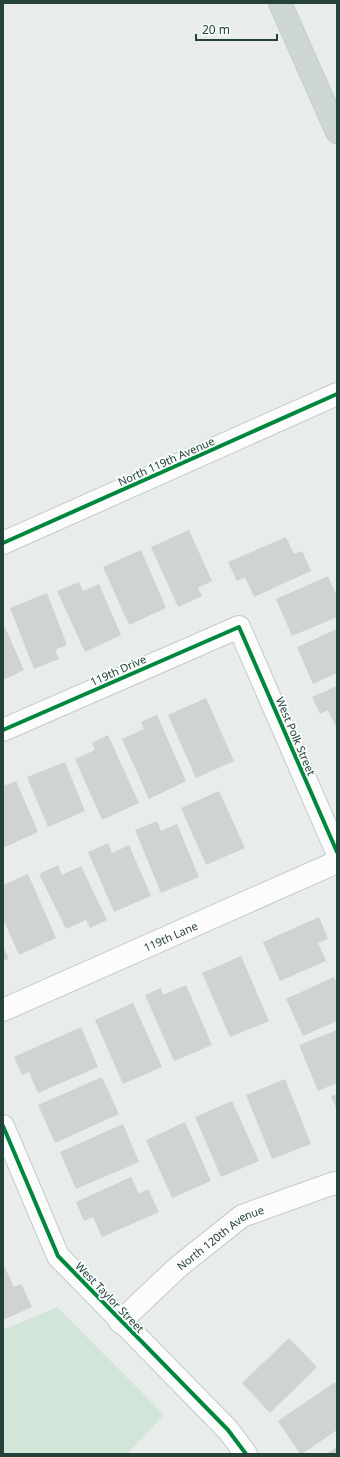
<svg xmlns="http://www.w3.org/2000/svg" width="340" height="1457" font-family="'Noto Sans',sans-serif">
<style>
.green{fill:#d1e6d8}
.building{fill:#cfd4d2}
.lines{fill:none;stroke-linecap:round;stroke-linejoin:round}
.street-casing{stroke:#c5cac8;stroke-width:24}
.primary-casing{stroke:#c3ccc9;stroke-width:24}
.street{stroke:#fcfcfc;stroke-width:22}
.primary{stroke:#cfd7d5;stroke-width:22}
.cycleway-casing{stroke:#f7fbf9;stroke-width:6}
.cycleway{stroke:#00873e;stroke-width:4}
.labels{text-anchor:middle;dominant-baseline:central;stroke-width:4;stroke-linejoin:round;paint-order:stroke}
.street-label{font-size:11px;fill:#24423a;stroke:#f7fbf9}
</style>
<rect width="100%" height="100%" fill="#e8edeb"/>
<path class="green" d="M 57,1307 L 164,1415 L 127,1454 L 3,1454 L 3,1330 Z"/>
<g class="building">
<path d="M 189,530 L 212,581 L 198,588 L 202,596 L 178,607 L 151,547 Z"/>
<path d="M 286,537 L 294,554 L 302,551 L 311,571 L 254,597 L 245,577 L 237,581 L 228,562 Z"/>
<path d="M 141,550 L 166,608 L 129,625 L 103,567 Z"/>
<path d="M 328,576 L 335,592 L 337,591 L 337,617 L 292,636 L 276,599 Z"/>
<path d="M 79,582 L 83,591 L 99,584 L 121,635 L 85,652 L 57,591 Z"/>
<path d="M 47,593 L 67,645 L 55,650 L 59,659 L 34,669 L 10,608 Z"/>
<path d="M 3,623 L 24,670 L 3,680 Z"/>
<path d="M 337,629 L 337,673 L 313,684 L 297,647 Z"/>
<path d="M 337,686 L 337,729 L 328,710 L 320,714 L 312,697 Z"/>
<path d="M 206,698 L 234,761 L 196,778 L 168,715 Z"/>
<path d="M 157,715 L 186,781 L 149,799 L 122,739 L 144,729 L 141,722 Z"/>
<path d="M 108,735 L 139,803 L 102,820 L 75,759 L 95,750 L 92,743 Z"/>
<path d="M 65,762 L 85,811 L 48,827 L 27,777 Z"/>
<path d="M 16,781 L 38,832 L 3,848 L 3,786 Z"/>
<path d="M 219,791 L 245,848 L 206,865 L 181,808 Z"/>
<path d="M 157,821 L 161,831 L 177,824 L 199,877 L 161,893 L 135,830 Z"/>
<path d="M 108,843 L 112,853 L 129,845 L 151,896 L 114,912 L 88,852 Z"/>
<path d="M 58,865 L 62,875 L 81,866 L 107,920 L 90,928 L 86,920 L 66,929 L 39,874 Z"/>
<path d="M 28,874 L 56,938 L 19,955 L 3,919 L 3,885 Z"/>
<path d="M 319,917 L 328,939 L 318,943 L 326,961 L 280,981 L 263,942 Z"/>
<path d="M 3,945 L 9,959 L 3,961 Z"/>
<path d="M 241,956 L 269,1021 L 230,1037 L 202,973 Z"/>
<path d="M 334,977 L 337,985 L 337,1021 L 303,1036 L 286,999 Z"/>
<path d="M 186,985 L 212,1045 L 174,1061 L 145,995 L 161,988 L 163,995 Z"/>
<path d="M 133,1003 L 162,1067 L 123,1084 L 95,1020 Z"/>
<path d="M 81,1027 L 98,1067 L 38,1093 L 29,1072 L 22,1075 L 14,1057 Z"/>
<path d="M 337,1030 L 337,1057 L 336,1057 L 337,1061 L 337,1083 L 318,1091 L 299,1045 Z"/>
<path d="M 102,1077 L 119,1114 L 55,1143 L 38,1105 Z"/>
<path d="M 285,1079 L 311,1144 L 272,1159 L 246,1095 Z"/>
<path d="M 337,1094 L 337,1111 L 331,1096 Z"/>
<path d="M 232,1101 L 259,1161 L 221,1177 L 195,1117 Z"/>
<path d="M 185,1122 L 211,1181 L 172,1198 L 146,1140 Z"/>
<path d="M 123,1124 L 139,1162 L 76,1189 L 60,1152 Z"/>
<path d="M 131,1177 L 139,1194 L 148,1189 L 159,1212 L 102,1237 L 93,1217 L 84,1221 L 76,1202 Z"/>
<path d="M 4,1266 L 14,1287 L 21,1284 L 32,1307 L 3,1320 L 3,1267 Z"/>
<path d="M 289,1338 L 317,1367 L 270,1413 L 242,1383 Z"/>
<path d="M 335,1382 L 337,1385 L 337,1430 L 302,1454 L 300,1454 L 278,1421 Z"/>
<path d="M 337,1447 L 337,1454 L 326,1454 Z"/>
</g>
<g class="lines">
<defs>
<g id="street">
<path d="M 3,543 L 337,394"/>
<path d="M 3,730 L 239,627 L 337,852"/>
<path id="s1" d="M 3,1010 L 337,862"/>
<path d="M 3,1126 L 58,1256 L 228,1430 L 246,1454"/>
<path id="s2" d="M 120,1322 L 178,1267 L 242,1216 L 334,1183 L 337,1184"/>
</g>
<path id="primary" d="M 280,3 L 337,132"/>
</defs>
<use href="#street" class="street-casing"/>
<use href="#primary" class="primary-casing"/>
<use href="#street" class="street"/>
<use href="#primary" class="primary"/>
<defs>
<g id="cycleway">
<path d="M 3,543 L 337,394"/>
<path d="M 3,730 L 239,627 L 337,852"/>
<path d="M 3,1126 L 58,1256 L 228,1430 L 246,1454"/>
</g>
</defs>
<use href="#cycleway" class="cycleway-casing"/>
<use href="#cycleway" class="cycleway"/>
</g>
<g class="labels">
<g class="street-label">
<text transform="translate(166 461) rotate(-24)">North 119th Avenue</text>
<text transform="translate(118 670) rotate(-24)">119th Drive</text>
<text transform="translate(296 736) rotate(67)">West Polk Street</text>
<text stroke="none"><textPath href="#s1" startOffset="183">119th Lane</textPath></text>
<text stroke="none"><textPath href="#s2" startOffset="132">North 120th Avenue</textPath></text>
<text transform="translate(110 1297) rotate(46)">West Taylor Street</text>
</g>
</g>
<rect width="340" height="1457" fill="none" stroke="#24423a" stroke-width="8"/>
<path d="M196 34v6h81v-6" fill="none" stroke="#24423a" stroke-width="2"/>
<text x="202" y="34" font-size="12" fill="#24423a" stroke="#f7fbf9" stroke-width="3" paint-order="stroke">20 m</text>
</svg>
